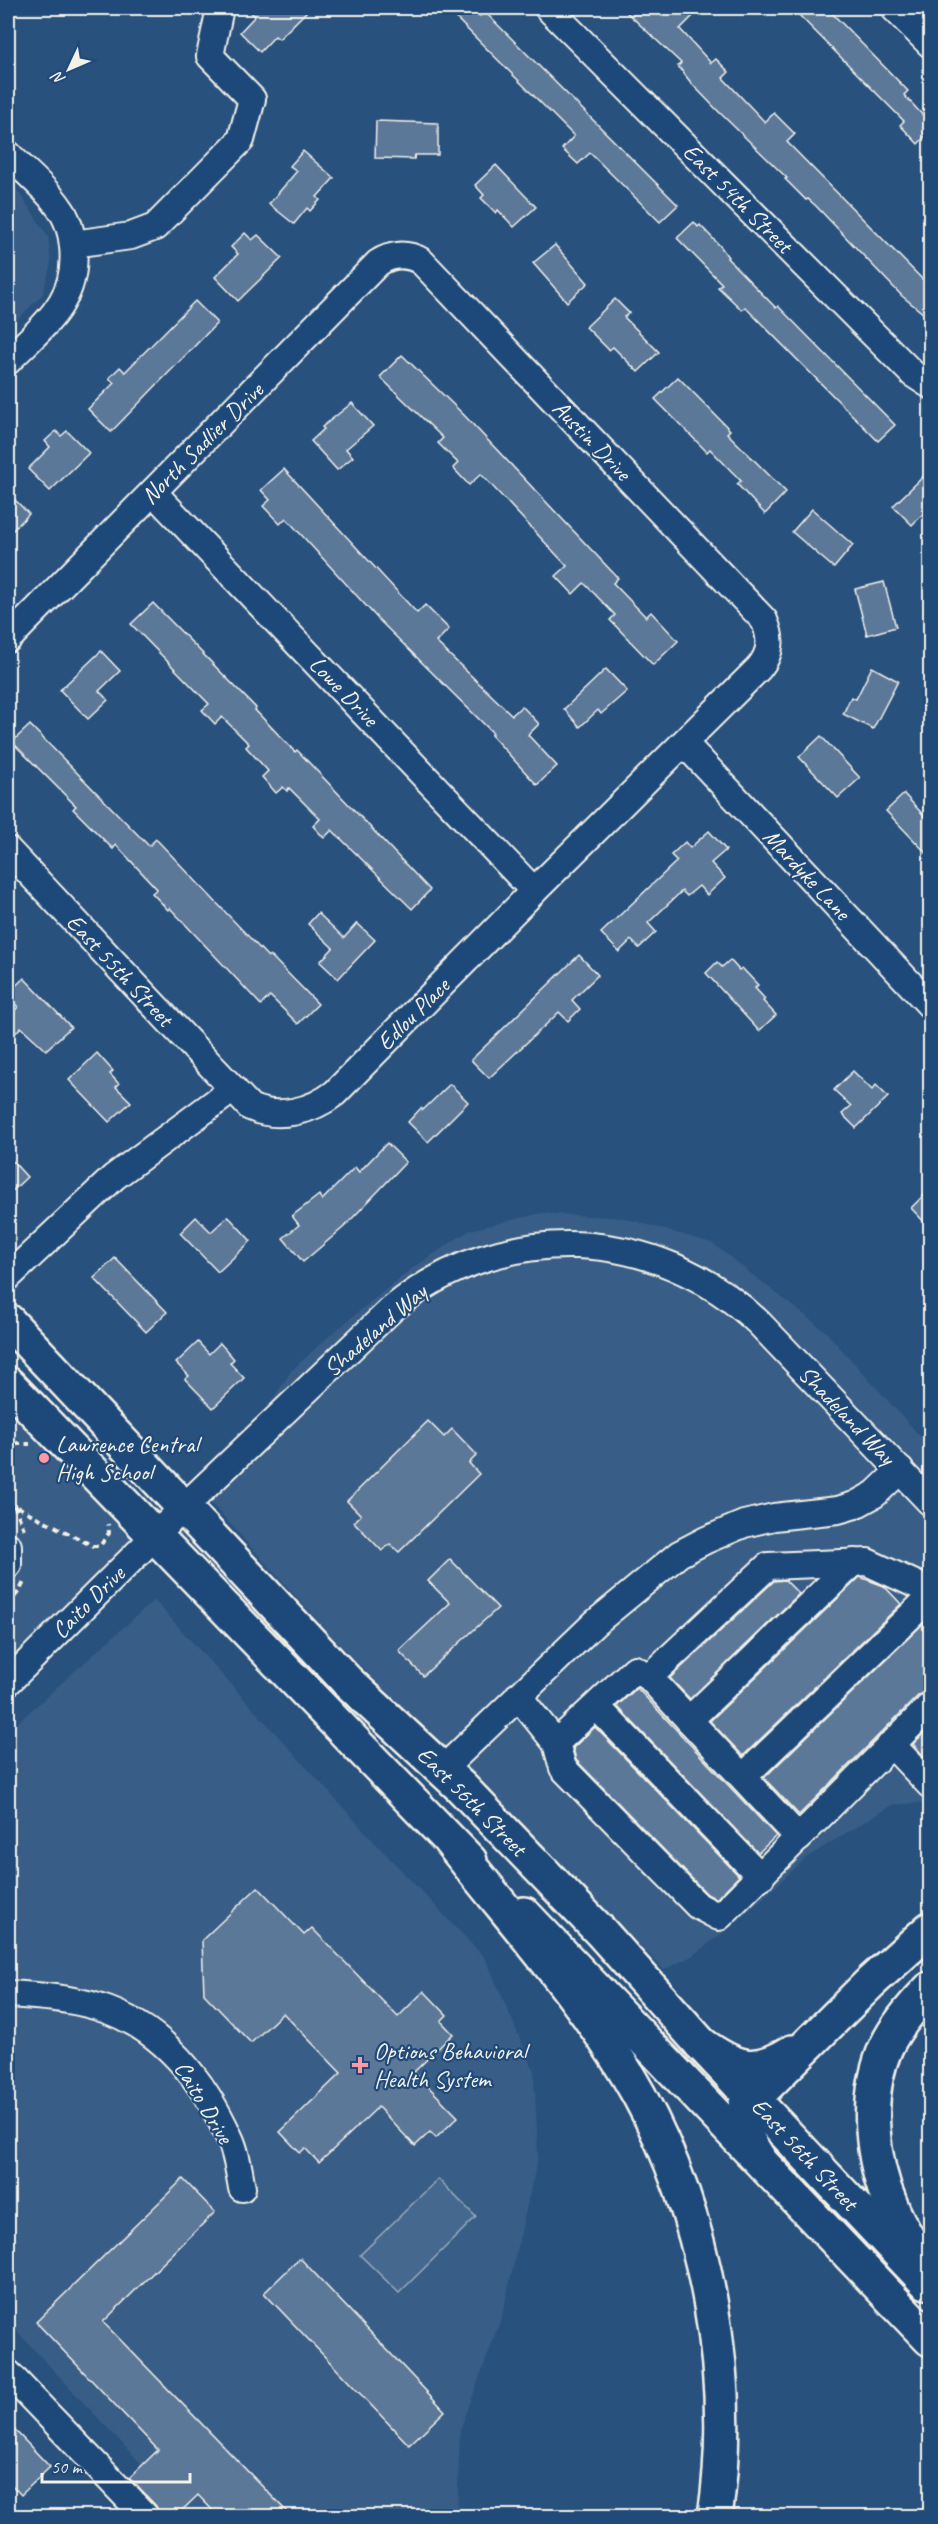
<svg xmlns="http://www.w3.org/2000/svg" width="938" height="2524" font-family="Caveat,sans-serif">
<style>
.built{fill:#375d86}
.green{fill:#45688e;stroke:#9cacbb;stroke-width:1.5}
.building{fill:#5b7899;stroke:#f4f1e8;stroke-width:1.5}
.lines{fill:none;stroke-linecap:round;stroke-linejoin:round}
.minor-casing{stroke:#f4f1e8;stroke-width:30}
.major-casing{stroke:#f4f1e8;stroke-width:38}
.highway-casing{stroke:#f4f1e8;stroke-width:38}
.path{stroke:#f4f1e8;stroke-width:4;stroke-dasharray:6 4.5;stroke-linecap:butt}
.minor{stroke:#1f4a7a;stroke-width:26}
.major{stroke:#1f4a7a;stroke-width:33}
.highway{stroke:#1f4a7a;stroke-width:33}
.poi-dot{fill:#ff9aa2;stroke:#1f4a7a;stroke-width:2}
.labels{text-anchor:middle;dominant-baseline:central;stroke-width:4.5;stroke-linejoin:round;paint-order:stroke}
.street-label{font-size:24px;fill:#f4f1e8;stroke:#1f4a7a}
.poi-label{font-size:24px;fill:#f4f1e8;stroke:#1f4a7a;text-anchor:start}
</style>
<rect width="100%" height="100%" fill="#28517e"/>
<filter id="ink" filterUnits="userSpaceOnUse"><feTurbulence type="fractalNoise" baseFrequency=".0167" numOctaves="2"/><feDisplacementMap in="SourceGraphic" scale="12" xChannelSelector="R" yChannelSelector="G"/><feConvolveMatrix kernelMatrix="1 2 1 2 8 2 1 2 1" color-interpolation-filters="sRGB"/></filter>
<g filter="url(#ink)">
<g class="built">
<path d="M 8,176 L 48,236 L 51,263 L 43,294 L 8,329 Z"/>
<path d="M 541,1213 L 624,1218 L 712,1243 L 825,1331 L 930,1447 L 930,1802 L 892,1805 L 806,1858 L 735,1924 L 692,1956 L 664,1970 L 337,1642 L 208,1500 L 291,1371 L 330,1335 L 411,1269 L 470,1230 Z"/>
<path d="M 8,1380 L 155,1536 L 8,1682 Z"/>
<path d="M 154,1600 L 380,1848 L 486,1959 L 534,2071 L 538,2157 L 502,2316 L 460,2431 L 457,2516 L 190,2516 L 8,2322 L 8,1731 Z"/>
</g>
<path class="green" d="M 438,2179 L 476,2217 L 399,2293 L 360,2255 Z"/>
<g class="building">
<path d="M 246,8 L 310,8 L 279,39 L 275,36 L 260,52 L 240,32 L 255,16 Z"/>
<path d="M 446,8 L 472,8 L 480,16 L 484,11 L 678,205 L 660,222 L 590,153 L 578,164 L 562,149 L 574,136 Z"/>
<path d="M 622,8 L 701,8 L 680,29 L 711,63 L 716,59 L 729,72 L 723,78 L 762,119 L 765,122 L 774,113 L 795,134 L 787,142 L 930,287 L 930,319 L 902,296 L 816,206 L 808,199 L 806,200 L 785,179 L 787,178 L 718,111 L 692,84 L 678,66 L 681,63 Z"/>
<path d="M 792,8 L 827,8 L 908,91 L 904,95 L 930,123 L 930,131 L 918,144 L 900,125 L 904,121 Z"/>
<path d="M 376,121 L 438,123 L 438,155 L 415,155 L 414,159 L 375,158 Z"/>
<path d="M 303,151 L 334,178 L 317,197 L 320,200 L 310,211 L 307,208 L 294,224 L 269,204 L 297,171 L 290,166 Z"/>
<path d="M 496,165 L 536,207 L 514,227 L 498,210 L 496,213 L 481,198 L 484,195 L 475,185 Z"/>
<path d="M 694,222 L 698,227 L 700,225 L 721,247 L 728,257 L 727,258 L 776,308 L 778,306 L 895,425 L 878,441 L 745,307 L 742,310 L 718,287 L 722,284 L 677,238 Z"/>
<path d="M 245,233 L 252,240 L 258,235 L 282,258 L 238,301 L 215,277 L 238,254 L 231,247 Z"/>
<path d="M 555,245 L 588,283 L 567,302 L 533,263 Z"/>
<path d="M 615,299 L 629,313 L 624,317 L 659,352 L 638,372 L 613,347 L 609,350 L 586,327 Z"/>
<path d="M 195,301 L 217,323 L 111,432 L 88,409 L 114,383 L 109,378 L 120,367 L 125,372 Z"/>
<path d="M 402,355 L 463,414 L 618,578 L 613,583 L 646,617 L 651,612 L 678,641 L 653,665 L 610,620 L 615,615 L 584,583 L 573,594 L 556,576 L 567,566 L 481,474 L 469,485 L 453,468 L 458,463 L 438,443 L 443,438 L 380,377 Z"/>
<path d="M 678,377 L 730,430 L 727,433 L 786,492 L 765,514 L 737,484 L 741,481 L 710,449 L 707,452 L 655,399 Z"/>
<path d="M 352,403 L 373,426 L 346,449 L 353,457 L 337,470 L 311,441 L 324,429 L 322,427 Z"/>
<path d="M 56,431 L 61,436 L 67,431 L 89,453 L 50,491 L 28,469 L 50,447 L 45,441 Z"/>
<path d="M 284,469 L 417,613 L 425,605 L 449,629 L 436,642 L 512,715 L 522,706 L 539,724 L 528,735 L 557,766 L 537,785 L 491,735 L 493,733 L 378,619 L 286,518 L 280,524 L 263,506 L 270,500 L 261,490 Z"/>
<path d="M 930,470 L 930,507 L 912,525 L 893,506 Z"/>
<path d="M 8,493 L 29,514 L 8,535 Z"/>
<path d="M 812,509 L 853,545 L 834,568 L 792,532 Z"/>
<path d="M 884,582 L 896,627 L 867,635 L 855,589 Z"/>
<path d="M 153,603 L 256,708 L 255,710 L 295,752 L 297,750 L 430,890 L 412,909 L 332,830 L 324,838 L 313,826 L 320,819 L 289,788 L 287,791 L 283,787 L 276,793 L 262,777 L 268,771 L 246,747 L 249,744 L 222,717 L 215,724 L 202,710 L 209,704 L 131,624 Z"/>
<path d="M 101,651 L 120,671 L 99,691 L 108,700 L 88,719 L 60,690 Z"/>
<path d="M 872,667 L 898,681 L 873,729 L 843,714 L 851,697 L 856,699 Z"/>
<path d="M 606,669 L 627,691 L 601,714 L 598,710 L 580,727 L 564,709 Z"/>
<path d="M 30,725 L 149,846 L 156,839 L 268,957 L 270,955 L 318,1004 L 298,1024 L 270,996 L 261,1005 L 170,908 L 168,910 L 152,893 L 157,889 L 116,845 L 113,849 L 73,809 L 76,806 L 12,742 Z"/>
<path d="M 821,736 L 860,778 L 838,798 L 799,757 Z"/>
<path d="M 904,794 L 930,822 L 930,857 L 886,811 Z"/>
<path d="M 709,831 L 726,850 L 711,863 L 725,878 L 707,895 L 699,886 L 687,896 L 682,891 L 648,923 L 656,932 L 639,948 L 631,940 L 619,952 L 601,933 L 677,861 L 671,855 L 685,842 L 690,848 Z"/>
<path d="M 318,913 L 344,938 L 357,923 L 375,940 L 338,979 L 320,962 L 333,948 L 308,924 Z"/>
<path d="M 579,955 L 598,975 L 572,1000 L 580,1009 L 568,1021 L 559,1012 L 554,1017 L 489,1078 L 471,1060 Z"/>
<path d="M 730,960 L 739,970 L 742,968 L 758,985 L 755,988 L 765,999 L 763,1001 L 776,1015 L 759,1031 L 706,973 L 717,962 L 722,967 Z"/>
<path d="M 24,978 L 71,1027 L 46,1050 L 21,1027 L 8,1041 L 8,1018 L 18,1007 L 8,997 L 8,993 Z"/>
<path d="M 97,1053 L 113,1071 L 110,1074 L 119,1084 L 116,1087 L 131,1102 L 109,1122 L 69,1080 Z"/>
<path d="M 853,1071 L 872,1090 L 876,1085 L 888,1097 L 856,1128 L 842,1114 L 851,1106 L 834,1090 Z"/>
<path d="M 450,1084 L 468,1102 L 428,1142 L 408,1122 L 421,1108 L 423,1110 Z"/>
<path d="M 387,1143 L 406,1162 L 344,1227 L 303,1262 L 283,1238 L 299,1225 L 292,1216 L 319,1195 L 322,1200 L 355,1167 L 359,1172 Z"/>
<path d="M 8,1156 L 27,1177 L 8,1195 Z"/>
<path d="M 930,1189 L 930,1228 L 911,1208 Z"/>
<path d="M 228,1216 L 251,1241 L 218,1272 L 180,1233 L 196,1217 L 211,1232 Z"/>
<path d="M 115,1258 L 167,1312 L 146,1332 L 94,1278 Z"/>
<path d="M 198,1342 L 209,1354 L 220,1343 L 234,1359 L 230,1363 L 244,1378 L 213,1408 L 185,1379 L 189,1376 L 176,1363 Z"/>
<path d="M 428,1421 L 444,1437 L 452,1429 L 477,1455 L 469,1463 L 479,1474 L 399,1552 L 390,1544 L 382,1551 L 354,1522 L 361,1515 L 347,1501 Z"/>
<path d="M 450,1559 L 498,1608 L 423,1676 L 399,1651 L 450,1603 L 428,1581 Z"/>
<path d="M 860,1577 L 884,1586 L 901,1604 L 743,1756 L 710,1721 Z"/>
<path d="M 785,1580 L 799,1594 L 690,1699 L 670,1678 L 774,1581 Z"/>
<path d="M 930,1617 L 930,1691 L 919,1695 L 799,1815 L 764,1778 Z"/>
<path d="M 637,1688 L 776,1836 L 758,1853 L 617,1706 Z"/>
<path d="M 595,1727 L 739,1876 L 716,1899 L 707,1894 L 576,1760 L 573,1748 Z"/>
<path d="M 930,1727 L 930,1763 L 913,1744 Z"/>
<path d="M 258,1887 L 304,1935 L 312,1928 L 398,2017 L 424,1991 L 447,2015 L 441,2021 L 453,2034 L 414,2072 L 458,2117 L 436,2138 L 430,2132 L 415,2146 L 378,2107 L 319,2163 L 305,2148 L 300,2153 L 280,2132 L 341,2073 L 283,2013 L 251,2043 L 204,1994 L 202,1940 Z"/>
<path d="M 183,2179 L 215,2212 L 103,2322 L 292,2517 L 219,2517 L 198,2495 L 175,2517 L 160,2517 L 156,2506 L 129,2478 L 158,2450 L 36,2322 Z"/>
<path d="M 300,2258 L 445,2411 L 409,2445 L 264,2293 Z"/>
<path d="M 8,2423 L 50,2467 L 21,2495 L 8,2481 Z"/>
</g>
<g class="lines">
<defs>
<g id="minor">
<path d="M 548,8 L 913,374 L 930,385"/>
<path d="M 894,8 L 930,44"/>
<path d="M 8,154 C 23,170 47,189 59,207 C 67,217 72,233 73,246 C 79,302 43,325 8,361"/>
<path d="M 73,244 L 131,236 L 155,227 L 241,140 L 252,99 L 210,56 L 220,8"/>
<path d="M 153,492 L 534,891"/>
<path d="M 8,639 L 378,263 C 391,254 407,253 421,261 L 764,620 C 772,638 772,652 759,668 L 534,891 L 335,1093 C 312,1111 278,1120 250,1107 L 8,850"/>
<path d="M 684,743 L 930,1005"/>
<path d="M 8,1277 L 114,1177 L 233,1089"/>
<path d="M 8,1546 L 8,1565"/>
<path d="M 649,1677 L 799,1838"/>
<path d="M 8,1682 L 184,1507 L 392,1309 C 503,1218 656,1225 759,1323 L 930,1502"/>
<path d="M 518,1696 L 556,1743 L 563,1768 L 698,1906 L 719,1917 L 930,1706"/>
<path d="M 596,1706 L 761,1877"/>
<path d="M 689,1720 L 854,1562"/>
<path d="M 556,1743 L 635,1669 L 649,1677 L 768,1566 L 867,1562 L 930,1591"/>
<path d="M 891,1744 L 930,1785"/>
<path d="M 442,1770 L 595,1623 L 679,1554 L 706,1540 L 744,1524 L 774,1517 L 838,1510 L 855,1505 L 875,1494 L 900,1470"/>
<path d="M 743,1777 L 930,1597"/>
<path d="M 8,1994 C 38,1996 69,1998 98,2007 C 162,2026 204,2081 230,2139 C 237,2154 239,2172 242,2188"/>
<path d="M 8,2373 L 145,2516"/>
</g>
<g id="major">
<path d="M 8,1321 L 347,1681 L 461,1787 L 601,1932 L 701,2044 L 926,2282"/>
<path d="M 8,1384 L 470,1861"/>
<path d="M 524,1914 L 930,2339"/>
</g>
<g id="highway">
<path d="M 450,1841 C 515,1924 588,2003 639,2095 C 706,2217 736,2379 715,2516"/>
<path d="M 930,1989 C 913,2006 897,2024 886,2047 C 864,2096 871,2160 892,2208 C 902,2232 918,2254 930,2276"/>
<path d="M 701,2044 C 735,2068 754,2076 792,2052"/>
<path d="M 759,2159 C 748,2142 739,2128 745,2107 L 871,1982 L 930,1929"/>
</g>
</defs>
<use href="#minor" class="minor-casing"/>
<use href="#major" class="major-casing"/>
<use href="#highway" class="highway-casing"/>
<g class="path">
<path d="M 8,1435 L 18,1444 L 30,1444"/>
<path d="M 8,1502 L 93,1546 L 100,1546 L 109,1533 L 108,1524"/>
<path d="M 14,1505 L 24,1529"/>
<path d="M 8,1605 L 20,1590 L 25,1580"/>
</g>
<use href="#minor" class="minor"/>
<use href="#major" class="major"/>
<use href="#highway" class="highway"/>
</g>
</g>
<g class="poi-dot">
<circle cx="44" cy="1458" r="6"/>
<path d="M357 2056h6v6h6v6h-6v6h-6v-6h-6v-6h6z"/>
</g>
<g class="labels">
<g class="street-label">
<text transform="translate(738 198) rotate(45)">East 54th Street</text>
<text transform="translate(592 440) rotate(46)">Austin Drive</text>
<text transform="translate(202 443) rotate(-45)">North Sadlier Drive</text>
<text transform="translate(344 691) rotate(46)">Lowe Drive</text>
<text transform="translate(807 874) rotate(47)">Mardyke Lane</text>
<text transform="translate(120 970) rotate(47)">East 55th Street</text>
<text transform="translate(413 1014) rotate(-45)">Edlou Place</text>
<text transform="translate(375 1330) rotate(-41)">Shadeland Way</text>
<text transform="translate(847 1415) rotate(46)">Shadeland Way</text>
<text transform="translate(88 1602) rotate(-45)">Caito Drive</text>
<text transform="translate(472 1801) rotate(45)">East 56th Street</text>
<text transform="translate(204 2102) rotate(59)">Caito Drive</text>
<text transform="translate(805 2154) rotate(47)">East 56th Street</text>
</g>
<g class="poi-label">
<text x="56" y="1444">Lawrence Central<tspan x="56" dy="28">High School</tspan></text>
<text x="374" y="2051">Options Behavioral<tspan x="374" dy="28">Health System</tspan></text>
</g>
</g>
<rect width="938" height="2524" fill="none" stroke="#1f4a7a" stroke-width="30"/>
<rect x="15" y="15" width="908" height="2494" fill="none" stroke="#f4f1e8" stroke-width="2" filter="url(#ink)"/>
<g transform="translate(69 69) rotate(226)" stroke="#1f4a7a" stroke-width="4.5" paint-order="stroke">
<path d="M0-4.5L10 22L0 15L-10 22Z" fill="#f4f1e8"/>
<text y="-9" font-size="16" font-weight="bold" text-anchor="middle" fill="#f4f1e8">N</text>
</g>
<path d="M42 2473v9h148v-9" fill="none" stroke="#f4f1e8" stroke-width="3"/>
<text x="51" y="2473" font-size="18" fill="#f4f1e8" stroke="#1f4a7a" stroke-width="4.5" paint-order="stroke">50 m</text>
</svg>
